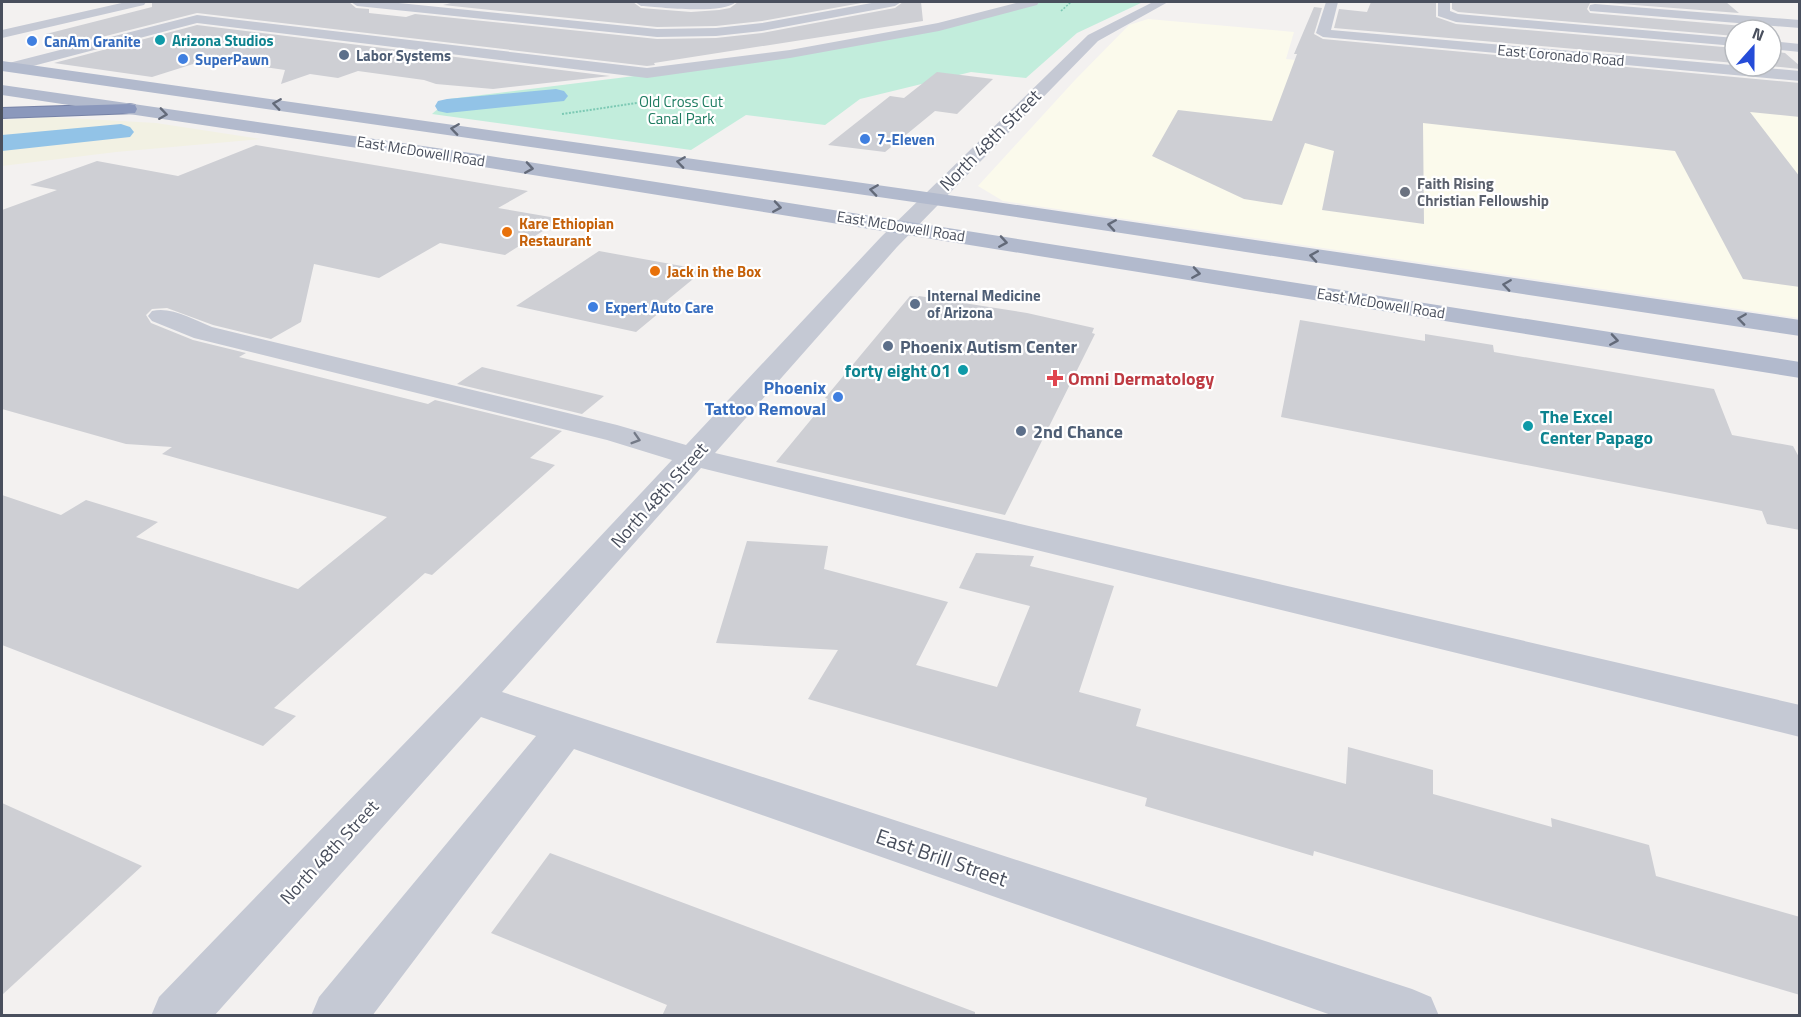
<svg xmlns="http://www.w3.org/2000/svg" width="1801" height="1017" font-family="'Titillium Web',sans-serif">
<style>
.commercial{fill:#fbfaec}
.green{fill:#c2eddc}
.sand{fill:#f2f1e3}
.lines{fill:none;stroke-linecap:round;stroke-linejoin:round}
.canal{fill:#92c3e7;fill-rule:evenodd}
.building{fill:#cecfd4}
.highway-casing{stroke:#7783a7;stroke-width:2}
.path-far1{stroke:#7cc9b4;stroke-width:1.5;stroke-dasharray:2 1.5;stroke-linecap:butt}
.path{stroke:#7cc9b4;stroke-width:2;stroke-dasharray:2 1.5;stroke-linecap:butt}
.minor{fill:#c5c9d4;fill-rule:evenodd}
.major{fill:#b2bacd;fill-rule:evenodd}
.highway{fill:#8b98bc;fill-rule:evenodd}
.oneway{stroke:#636a79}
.oneway2{stroke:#747a87}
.culture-dot{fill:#0f9aa8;stroke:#fff;stroke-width:2}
.shop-dot{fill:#3f7fe0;stroke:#fff;stroke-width:2}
.service-dot{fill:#5c6f8a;stroke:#fff;stroke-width:2}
.worship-dot{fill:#6b7280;stroke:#fff;stroke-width:2}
.food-dot{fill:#e8710a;stroke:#fff;stroke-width:2}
.health-dot{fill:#e0444e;stroke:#fff;stroke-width:2}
.labels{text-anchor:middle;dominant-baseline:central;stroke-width:4.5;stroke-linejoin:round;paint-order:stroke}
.far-culture-label{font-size:15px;font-weight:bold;fill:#0d838f;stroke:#fff;text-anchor:start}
.far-shop-label{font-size:15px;font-weight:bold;fill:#366cbe;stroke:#fff;text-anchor:start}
.far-service-label{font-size:15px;font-weight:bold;fill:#4e5e75;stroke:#fff;text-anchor:start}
.far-street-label{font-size:15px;fill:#494f5d;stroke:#fff}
.far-park-label{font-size:15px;fill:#1d7b60;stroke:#fff}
.far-worship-label{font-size:15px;font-weight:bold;fill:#5b616d;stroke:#fff;text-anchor:start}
.far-food-label{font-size:15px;font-weight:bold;fill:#c56008;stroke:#fff;text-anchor:start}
.street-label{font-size:18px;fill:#494f5d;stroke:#fff}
.service-label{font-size:18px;font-weight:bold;fill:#4e5e75;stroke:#fff;text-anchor:start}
.culture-label{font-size:18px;font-weight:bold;fill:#0d838f;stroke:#fff;text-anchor:end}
.health-label{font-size:18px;font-weight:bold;fill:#be3a42;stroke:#fff;text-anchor:start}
.shop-label{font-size:18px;font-weight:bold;fill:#366cbe;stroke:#fff;text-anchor:end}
.near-street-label{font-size:21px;fill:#494f5d;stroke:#fff}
</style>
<rect width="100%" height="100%" fill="#f3f1f0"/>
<path class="commercial" d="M 1148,19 L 1294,32 L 1286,59 L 1799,109 L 1799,318 L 1003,201 L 978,186 L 1075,80 L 1129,25 Z"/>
<path class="green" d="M 1042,2 L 1143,2 L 1077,33 L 1026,78 L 971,72 L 860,99 L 825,125 L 746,115 L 691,150 L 432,114 L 449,99 L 755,61 L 1007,12 Z"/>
<path class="sand" d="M 51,117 L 156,123 L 261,139 L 116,152 L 2,166 L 2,120 Z"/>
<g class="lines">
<g class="canal">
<path d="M 556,89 L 564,91 L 568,96 L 564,101 L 447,113 L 438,111 L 435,106 L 438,101 L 447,99 Z"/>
<path d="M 121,124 L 130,127 L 134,132 L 130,137 L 2,151 L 2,135 Z"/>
</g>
</g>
<g class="building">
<path d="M 152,2 L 349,2 L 356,8 L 369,9 L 369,13 L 406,17 L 415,14 L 657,39 L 716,38 L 762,33 L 895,8 L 903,2 L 921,2 L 923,21 L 654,63 L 655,65 L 647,66 L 197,13 L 86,41 L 47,36 L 46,34 L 152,7 Z"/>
<path d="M 455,2 L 633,2 L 641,8 L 691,12 L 719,10 L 730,8 L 738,2 L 867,2 L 762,21 L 716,26 L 657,27 L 443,5 Z"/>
<path d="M 1371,2 L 1436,2 L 1436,17 L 1456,24 L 1735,48 L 1735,63 L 1334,28 L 1339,9 L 1367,12 Z"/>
<path d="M 1452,2 L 1726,2 L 1739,13 L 1595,2 L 1590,3 L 1587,9 L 1590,13 L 1755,27 L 1759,30 L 1735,30 L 1735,36 L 1458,12 L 1452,9 Z"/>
<path d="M 1314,7 L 1322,8 L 1314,34 L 1323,39 L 1800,83 L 1800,117 L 1750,112 L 1800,177 L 1800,287 L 1743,279 L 1675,151 L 1423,123 L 1424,224 L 1322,210 L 1334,151 L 1305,143 L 1282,205 L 1244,199 L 1152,156 L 1178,110 L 1272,121 L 1297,54 L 1294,54 Z"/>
<path d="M 197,25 L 610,76 L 493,89 L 436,84 L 424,80 L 358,71 L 338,78 L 310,74 L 281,84 L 285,70 L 209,59 L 152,77 L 54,63 Z"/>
<path d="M 1771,51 L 1785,53 L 1800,66 L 1800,69 L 1769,66 L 1771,66 Z"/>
<path d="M 937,72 L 993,79 L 957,114 L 935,111 L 885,152 L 828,145 L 890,96 L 904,98 Z"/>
<path d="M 256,145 L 528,191 L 498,208 L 562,219 L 505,255 L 440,243 L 379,278 L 314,264 L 301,322 L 271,339 L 213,325 L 167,308 L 152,309 L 146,315 L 151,323 L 193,340 L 246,353 L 239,357 L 428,404 L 435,400 L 562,431 L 530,458 L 555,465 L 432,575 L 425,573 L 274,708 L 296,716 L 263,746 L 2,645 L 2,495 L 61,515 L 86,500 L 158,522 L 136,537 L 298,589 L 387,517 L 162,454 L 172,447 L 126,444 L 2,409 L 2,210 L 57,190 L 30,185 L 97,161 L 178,176 Z"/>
<path d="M 599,251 L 704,270 L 665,302 L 671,303 L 636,332 L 516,306 Z"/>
<path d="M 910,296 L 918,297 L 919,296 L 1027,313 L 1094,328 L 1092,333 L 1095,334 L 1005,515 L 776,462 L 828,399 L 825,398 Z"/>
<path d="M 1300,320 L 1425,341 L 1425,334 L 1493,345 L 1494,352 L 1714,389 L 1732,435 L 1793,446 L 1800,459 L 1800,530 L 1767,524 L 1762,511 L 1281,417 Z"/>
<path d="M 482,367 L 604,396 L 582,414 L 457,384 Z"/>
<path d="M 747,541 L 828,546 L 824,569 L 948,602 L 916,665 L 997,687 L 1030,606 L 959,588 L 976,553 L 1034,556 L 1030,566 L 1114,586 L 1079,692 L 1141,709 L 1136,726 L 1346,784 L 1348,747 L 1433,770 L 1433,794 L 1552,827 L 1551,818 L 1649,845 L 1656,876 L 1800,917 L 1800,995 L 1314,851 L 1313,856 L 1145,806 L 1147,798 L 808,699 L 838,650 L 716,643 Z"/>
<path d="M 2,803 L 142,866 L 2,995 Z"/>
<path d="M 550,853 L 975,1012 L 975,1016 L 662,1016 L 667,1005 L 491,933 Z"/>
</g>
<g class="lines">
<defs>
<path id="highway" d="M 129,104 L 135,105 L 137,109 L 135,113 L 2,118 L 2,108 Z"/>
</defs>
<use href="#highway" class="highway-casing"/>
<path class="path-far1" d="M 1061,11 L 1071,2"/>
<path class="path" d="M 562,114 L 637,103"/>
<g class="minor">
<path d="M 126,2 L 146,2 L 144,5 L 2,38 L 2,30 Z"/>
<path d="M 351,2 L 389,2 L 657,29 L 716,28 L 762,23 L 877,2 L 901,2 L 895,6 L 762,31 L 716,36 L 657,37 L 357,6 Z"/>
<path d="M 635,2 L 736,2 C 722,15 661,7 641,6 Z"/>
<path d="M 1020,2 L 1039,2 L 1037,5 L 939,31 L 790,58 L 647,78 L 197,23 L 10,72 L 2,67 L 5,64 L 197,15 L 647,68 L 790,50 L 938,23 Z"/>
<path d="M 1153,2 L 1168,2 L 1098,41 L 897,247 L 715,453 L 1800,705 L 1800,737 L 701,468 L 502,692 L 1412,989 L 1431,997 L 1439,1016 L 1334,1016 L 574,749 L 372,1016 L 311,1016 L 319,997 L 536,736 L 481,717 L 214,1016 L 151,1016 L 159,997 L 459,687 L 672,460 L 607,440 L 194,338 L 152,321 L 148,316 L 152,311 C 171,306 194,320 212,327 L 617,425 L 686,445 L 881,237 L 1088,35 Z"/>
<path d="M 1326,2 L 1338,2 L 1331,30 L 1800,71 L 1800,81 L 1323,37 L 1316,33 Z"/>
<path d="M 1438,2 L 1450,2 L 1450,11 L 1458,14 L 1735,38 L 1735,46 L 1456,22 L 1438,16 Z"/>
<path d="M 1595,4 L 1800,20 L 1800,28 L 1590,11 L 1589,8 L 1590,5 Z"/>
<path d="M 1771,41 L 1800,44 L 1800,52 L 1771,49 Z"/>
</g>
<g class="major">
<path d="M 2,61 L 976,199 L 1800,320 L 1800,336 L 976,211 L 2,71 Z"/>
<path d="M 2,85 L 471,153 L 1800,362 L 1800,378 L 471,165 L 2,95 Z"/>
</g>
<use href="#highway" class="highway"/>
</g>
<defs><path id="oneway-chevron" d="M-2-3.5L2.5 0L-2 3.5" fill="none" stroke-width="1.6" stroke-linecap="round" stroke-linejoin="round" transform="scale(1.5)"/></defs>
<g class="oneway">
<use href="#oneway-chevron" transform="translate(277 104) rotate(-172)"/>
<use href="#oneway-chevron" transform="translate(163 114) rotate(8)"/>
<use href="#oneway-chevron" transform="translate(455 129) rotate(-172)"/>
<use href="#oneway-chevron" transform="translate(681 162) rotate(-172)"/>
<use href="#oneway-chevron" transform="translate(529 168) rotate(9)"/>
<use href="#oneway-chevron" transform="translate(874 190) rotate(-172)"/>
<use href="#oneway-chevron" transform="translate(777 207) rotate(9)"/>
<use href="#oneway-chevron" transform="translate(1112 225) rotate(-171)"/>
<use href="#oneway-chevron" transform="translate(1003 242) rotate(9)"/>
<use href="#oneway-chevron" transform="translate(1314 256) rotate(-171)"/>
<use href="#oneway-chevron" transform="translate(1196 273) rotate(9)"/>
<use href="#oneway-chevron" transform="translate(1507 285) rotate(-172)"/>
<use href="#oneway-chevron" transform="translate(1742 319) rotate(-172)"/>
<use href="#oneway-chevron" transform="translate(1614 340) rotate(9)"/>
</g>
<use class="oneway2" href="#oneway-chevron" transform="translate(636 439) rotate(17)"/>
<g class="culture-dot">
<circle cx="160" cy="40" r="6"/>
<circle cx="963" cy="370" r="6"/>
<circle cx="1528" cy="426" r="6"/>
</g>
<g class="shop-dot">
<circle cx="32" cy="41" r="6"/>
<circle cx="183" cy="59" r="6"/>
<circle cx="865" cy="139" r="6"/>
<circle cx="593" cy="307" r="6"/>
<circle cx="838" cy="397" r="6"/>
</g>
<g class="service-dot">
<circle cx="344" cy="55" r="6"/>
<circle cx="915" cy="304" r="6"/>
<circle cx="888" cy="346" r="6"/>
<circle cx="1021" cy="431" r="6"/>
</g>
<circle class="worship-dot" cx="1405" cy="192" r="6"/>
<g class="food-dot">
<circle cx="507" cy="232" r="6"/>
<circle cx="655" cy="271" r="6"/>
</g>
<path class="health-dot" d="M1052 369h6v6h6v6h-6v6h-6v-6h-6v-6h6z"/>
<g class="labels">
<g class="far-culture-label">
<text x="172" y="40">Arizona Studios</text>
</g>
<g class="far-shop-label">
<text x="44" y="41">CanAm Granite</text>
<text x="195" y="59">SuperPawn</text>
<text x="877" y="139">7-Eleven</text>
<text x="605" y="307">Expert Auto Care</text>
</g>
<g class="far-service-label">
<text x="356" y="55">Labor Systems</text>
<text x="927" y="295">Internal Medicine<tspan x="927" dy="17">of Arizona</tspan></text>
</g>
<g class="far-street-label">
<text transform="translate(1561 55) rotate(5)">East Coronado Road</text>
<text transform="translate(421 151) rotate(9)">East McDowell Road</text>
<text transform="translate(901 226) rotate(9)">East McDowell Road</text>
<text transform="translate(1381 303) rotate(9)">East McDowell Road</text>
</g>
<g class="far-park-label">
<text x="681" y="101">Old Cross Cut<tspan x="681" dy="17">Canal Park</tspan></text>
</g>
<g class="far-worship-label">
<text x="1417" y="183">Faith Rising<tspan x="1417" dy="17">Christian Fellowship</tspan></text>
</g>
<g class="far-food-label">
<text x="519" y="223">Kare Ethiopian<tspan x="519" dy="17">Restaurant</tspan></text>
<text x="667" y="271">Jack in the Box</text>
</g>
<g class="street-label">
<text transform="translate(990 140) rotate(-45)">North 48th Street</text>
<text transform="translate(659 495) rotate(-48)">North 48th Street</text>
<text transform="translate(329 852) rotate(-47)">North 48th Street</text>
</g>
<g class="service-label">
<text x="900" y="346">Phoenix Autism Center</text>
<text x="1033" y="431">2nd Chance</text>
</g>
<g class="culture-label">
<text x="951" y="370">forty eight 01</text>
<text x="1540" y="416" text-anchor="start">The Excel<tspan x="1540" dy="21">Center Papago</tspan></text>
</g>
<g class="health-label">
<text x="1068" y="378">Omni Dermatology</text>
</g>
<g class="shop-label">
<text x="826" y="387">Phoenix<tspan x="826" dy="21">Tattoo Removal</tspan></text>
</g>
<g class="near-street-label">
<text transform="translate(942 857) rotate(19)">East Brill Street</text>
</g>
</g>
<rect width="1801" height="1017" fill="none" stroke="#494f5d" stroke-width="6"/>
<g transform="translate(1753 48) rotate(21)"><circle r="28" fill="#ffffff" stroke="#b6b9be" stroke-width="1.5"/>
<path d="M0-4.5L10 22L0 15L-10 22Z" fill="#254cd8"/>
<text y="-9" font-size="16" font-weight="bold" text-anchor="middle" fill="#494f5d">N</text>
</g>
</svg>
